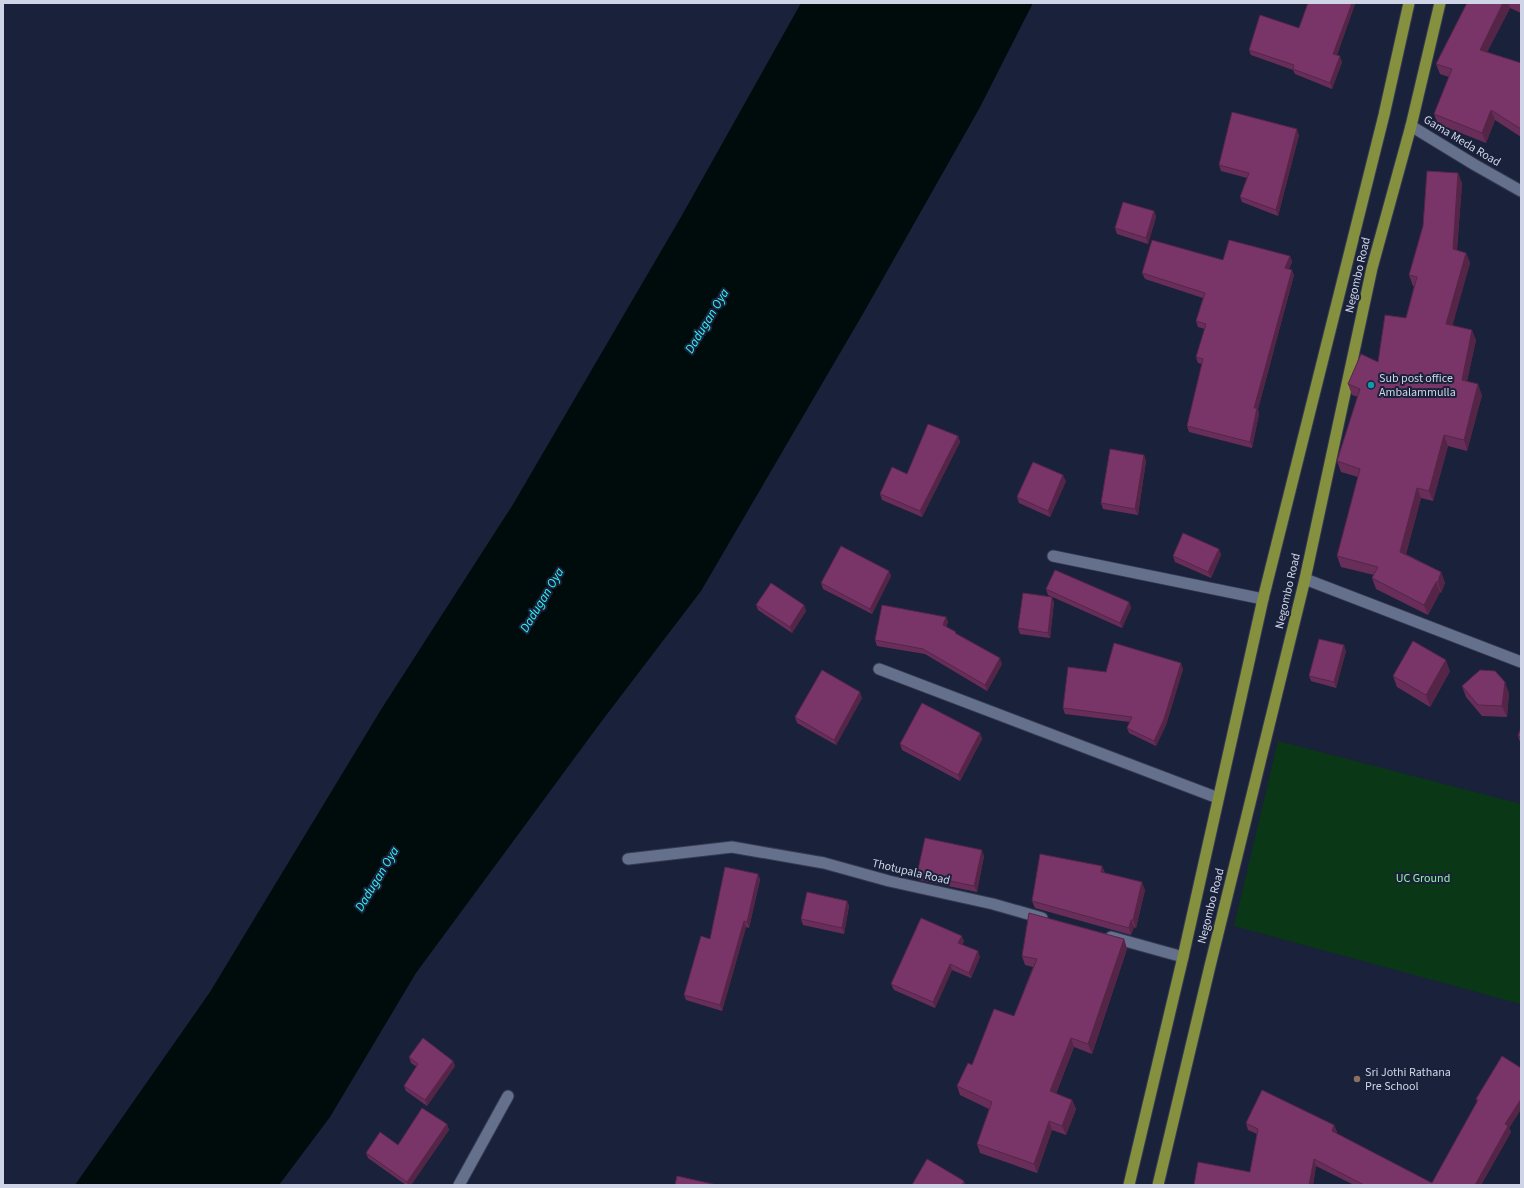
<svg xmlns="http://www.w3.org/2000/svg" width="1524" height="1188" font-family="'Source Sans 3',sans-serif">
<style>
.green{fill:#0a3715}
.water{fill:#000b0b}
.lines{fill:none;stroke-linecap:round;stroke-linejoin:round}
.minor-casing{stroke:#353b50;stroke-width:13}
.trunk-casing{stroke:#353b50;stroke-width:13}
.minor{stroke:#65708d;stroke-width:11}
.trunk{stroke:#869140;stroke-width:11}
.wall{fill:#682e59}
.shaded-wall{fill:#552548}
.building{fill:#793567;stroke:#552548}
.culture-dot{fill:#0f9aa8;stroke:#1a213a;stroke-width:1.5}
.education-dot{fill:#8d6e63;stroke:#1a213a;stroke-width:1.5}
.labels{text-anchor:middle;dominant-baseline:central;stroke-width:4;stroke-linejoin:round;paint-order:stroke}
.street-label{font-size:12px;fill:#cfd5e6;stroke:#1a213a}
.poi-label{font-size:12px;fill:#cfd5e6;stroke:#1a213a;text-anchor:start}
.park-label{font-size:12px;fill:#94f3a1;stroke:#1a213a}
.water-label{font-size:13px;font-style:italic;fill:#2ff7fb;stroke:#1a213a}
</style>
<rect width="100%" height="100%" fill="#1a213a"/>
<path class="green" d="M 1278,741 L 1521,804 L 1521,1004 L 1234,926 Z"/>
<path class="water" d="M 801,3 L 1033,3 L 979,109 L 864,312 L 701,591 L 601,722 L 416,973 L 330,1117 L 279,1185 L 75,1185 L 210,992 L 382,708 L 512,506 L 681,217 Z"/>
<g class="lines">
<defs>
<g id="minor">
<path d="M 1411,126 L 1475,165 L 1521,191"/>
<path d="M 1053,556 L 1263,599"/>
<path d="M 1305,579 L 1521,662"/>
<path d="M 879,669 L 1218,798"/>
<path d="M 628,859 L 732,847 L 824,863 L 889,881 L 993,904 L 1042,918"/>
<path d="M 1111,937 L 1183,957"/>
<path d="M 459,1185 L 508,1096"/>
</g>
<g id="trunk">
<path d="M 1129,1185 L 1183,957 L 1263,599 L 1384,115 L 1409,3"/>
<path d="M 1158,1185 L 1210,966 L 1305,579 L 1372,268 L 1411,126 L 1440,3"/>
</g>
</defs>
<use href="#minor" class="minor-casing"/>
<use href="#trunk" class="trunk-casing"/>
<use href="#minor" class="minor"/>
<use href="#trunk" class="trunk"/>
</g>
<g class="wall">
<path d="M 1308,3 L 1355,3 L 1355,4 L 1337,55 L 1342,62 L 1332,89 L 1295,74 L 1293,70 L 1251,55 L 1249,50 L 1299,28 Z"/>
<path d="M 1467,3 L 1521,3 L 1521,13 L 1510,8 L 1487,52 L 1521,63 L 1521,137 L 1495,120 L 1486,143 L 1438,124 L 1434,114 L 1449,77 L 1440,74 L 1436,64 Z"/>
<path d="M 1299,135 L 1278,216 L 1242,202 L 1240,197 L 1247,178 L 1221,171 L 1219,165 Z"/>
<path d="M 1458,173 L 1462,184 L 1457,250 L 1466,253 L 1470,263 L 1452,325 L 1476,340 L 1467,381 L 1482,395 L 1467,451 L 1448,446 L 1433,501 L 1421,498 L 1406,554 L 1441,572 L 1445,583 L 1441,593 L 1440,592 L 1428,615 L 1376,589 L 1372,578 L 1374,575 L 1341,567 L 1337,556 L 1358,477 L 1341,472 L 1337,461 L 1358,397 L 1352,395 L 1348,384 L 1378,362 L 1406,318 L 1414,286 L 1413,286 L 1409,275 Z"/>
<path d="M 1154,211 L 1156,217 L 1148,244 L 1117,234 L 1115,228 Z"/>
<path d="M 1290,256 L 1292,262 L 1289,269 L 1294,275 L 1258,409 L 1259,414 L 1252,448 L 1189,432 L 1187,426 L 1202,364 L 1198,363 L 1196,357 L 1205,329 L 1198,327 L 1196,321 L 1203,298 L 1145,279 L 1142,273 L 1223,260 Z"/>
<path d="M 958,436 L 960,442 L 922,517 L 882,500 L 880,494 Z"/>
<path d="M 1144,455 L 1146,461 L 1138,515 L 1103,509 L 1101,503 Z"/>
<path d="M 1066,481 L 1050,517 L 1019,503 L 1017,497 Z"/>
<path d="M 1219,549 L 1221,555 L 1211,578 L 1175,562 L 1173,556 Z"/>
<path d="M 889,571 L 891,576 L 872,614 L 823,589 L 821,583 Z"/>
<path d="M 1046,589 L 1129,602 L 1131,608 L 1122,628 L 1048,595 Z"/>
<path d="M 1054,602 L 1050,638 L 1020,634 L 1018,628 Z"/>
<path d="M 756,605 L 804,605 L 806,611 L 792,633 L 758,610 Z"/>
<path d="M 946,617 L 948,622 L 946,627 L 1002,664 L 987,691 L 925,654 L 877,646 L 875,640 Z"/>
<path d="M 1346,651 L 1336,688 L 1311,681 L 1309,676 Z"/>
<path d="M 1183,669 L 1166,725 L 1156,746 L 1129,733 L 1127,728 L 1130,722 L 1065,714 L 1063,708 L 1106,672 Z"/>
<path d="M 1450,671 L 1430,707 L 1397,687 L 1393,676 Z"/>
<path d="M 1462,686 L 1509,693 L 1507,717 L 1482,716 L 1466,697 Z"/>
<path d="M 862,698 L 836,745 L 797,723 L 795,717 Z"/>
<path d="M 1521,727 L 1521,742 L 1520,742 L 1518,736 Z"/>
<path d="M 980,733 L 982,739 L 960,781 L 902,750 L 900,744 Z"/>
<path d="M 984,856 L 977,892 L 919,880 L 917,874 Z"/>
<path d="M 1102,866 L 1105,873 L 1145,890 L 1136,928 L 1134,927 L 1131,935 L 1035,908 L 1032,901 Z"/>
<path d="M 758,874 L 760,880 L 749,928 L 746,927 L 722,1011 L 686,1000 L 684,995 L 710,939 Z"/>
<path d="M 847,901 L 849,906 L 844,934 L 803,925 L 801,919 Z"/>
<path d="M 1124,939 L 1127,949 L 1092,1054 L 1074,1047 L 1056,1094 L 1072,1100 L 1076,1109 L 1066,1135 L 1052,1130 L 1037,1173 L 980,1153 L 977,1144 L 989,1109 L 960,1095 L 957,1086 L 972,1065 L 1014,1016 L 1033,967 L 1025,965 L 1022,956 Z"/>
<path d="M 964,941 L 962,945 L 980,957 L 971,978 L 952,970 L 935,1008 L 894,990 L 891,984 Z"/>
<path d="M 409,1057 L 453,1061 L 455,1066 L 427,1106 L 406,1091 L 404,1086 L 417,1067 L 411,1063 Z"/>
<path d="M 1521,1068 L 1521,1109 L 1509,1128 L 1511,1132 L 1481,1185 L 1354,1185 L 1316,1166 L 1313,1185 L 1194,1185 L 1250,1172 L 1257,1134 L 1248,1130 L 1246,1123 L 1334,1125 L 1337,1132 L 1336,1133 L 1432,1183 L 1477,1102 L 1476,1099 Z"/>
<path d="M 447,1124 L 449,1130 L 411,1185 L 406,1185 L 368,1158 L 366,1153 L 398,1145 Z"/>
</g>
<g class="shaded-wall">
<path d="M 1352,3 L 1355,3 L 1355,4 L 1335,59 L 1333,54 Z"/>
<path d="M 1503,3 L 1508,3 L 1510,8 L 1483,60 L 1480,50 Z"/>
<path d="M 1340,56 L 1342,62 L 1332,89 L 1330,83 Z"/>
<path d="M 1491,110 L 1495,120 L 1486,143 L 1482,133 Z"/>
<path d="M 1297,129 L 1299,135 L 1278,216 L 1276,210 Z"/>
<path d="M 1458,173 L 1462,184 L 1456,260 L 1453,249 Z"/>
<path d="M 1154,211 L 1156,217 L 1148,244 L 1146,238 Z"/>
<path d="M 1466,253 L 1470,263 L 1450,335 L 1446,324 Z"/>
<path d="M 1290,256 L 1292,262 L 1287,273 L 1285,268 Z"/>
<path d="M 1292,270 L 1294,275 L 1258,409 L 1259,414 L 1252,448 L 1250,442 L 1254,408 Z"/>
<path d="M 1472,330 L 1476,340 L 1465,390 L 1462,380 Z"/>
<path d="M 1478,384 L 1482,395 L 1467,451 L 1464,440 Z"/>
<path d="M 1444,435 L 1448,446 L 1433,501 L 1429,491 Z"/>
<path d="M 958,436 L 960,442 L 922,517 L 920,511 Z"/>
<path d="M 1144,455 L 1146,461 L 1138,515 L 1135,509 Z"/>
<path d="M 1063,475 L 1066,481 L 1050,517 L 1048,511 Z"/>
<path d="M 1417,488 L 1421,498 L 1404,562 L 1400,552 Z"/>
<path d="M 1219,549 L 1221,555 L 1211,578 L 1208,572 Z"/>
<path d="M 889,571 L 891,576 L 872,614 L 870,609 Z"/>
<path d="M 1441,572 L 1445,583 L 1441,593 L 1438,582 Z"/>
<path d="M 1436,582 L 1440,592 L 1428,615 L 1424,605 Z"/>
<path d="M 1052,597 L 1054,602 L 1050,638 L 1048,633 Z"/>
<path d="M 1129,602 L 1131,608 L 1122,628 L 1120,623 Z"/>
<path d="M 804,605 L 806,611 L 792,633 L 790,627 Z"/>
<path d="M 946,617 L 948,622 L 945,631 L 943,625 Z"/>
<path d="M 1344,645 L 1346,651 L 1336,688 L 1334,682 Z"/>
<path d="M 1000,658 L 1002,664 L 987,691 L 985,685 Z"/>
<path d="M 1446,660 L 1450,671 L 1430,707 L 1426,695 Z"/>
<path d="M 1181,663 L 1183,669 L 1166,725 L 1156,746 L 1154,741 Z"/>
<path d="M 1505,682 L 1509,693 L 1507,717 L 1502,706 Z"/>
<path d="M 860,692 L 862,698 L 836,745 L 834,740 Z"/>
<path d="M 980,733 L 982,739 L 960,781 L 958,775 Z"/>
<path d="M 982,850 L 984,856 L 977,892 L 974,886 Z"/>
<path d="M 1102,866 L 1105,874 L 1101,872 Z"/>
<path d="M 758,874 L 760,880 L 749,928 L 747,922 Z"/>
<path d="M 1142,882 L 1145,890 L 1136,928 L 1133,920 Z"/>
<path d="M 847,901 L 849,906 L 844,934 L 842,928 Z"/>
<path d="M 1131,920 L 1134,927 L 1131,935 L 1129,928 Z"/>
<path d="M 744,921 L 746,927 L 722,1011 L 720,1005 Z"/>
<path d="M 962,936 L 964,941 L 961,949 L 958,943 Z"/>
<path d="M 1124,939 L 1127,949 L 1092,1054 L 1088,1044 Z"/>
<path d="M 978,951 L 980,957 L 971,978 L 969,973 Z"/>
<path d="M 950,964 L 952,970 L 935,1008 L 933,1002 Z"/>
<path d="M 1071,1038 L 1074,1047 L 1053,1101 L 1050,1091 Z"/>
<path d="M 453,1061 L 455,1066 L 427,1106 L 425,1100 Z"/>
<path d="M 1521,1099 L 1521,1109 L 1509,1128 L 1511,1132 L 1481,1185 L 1475,1185 L 1505,1124 Z"/>
<path d="M 1072,1100 L 1076,1109 L 1066,1135 L 1062,1126 Z"/>
<path d="M 1049,1121 L 1052,1130 L 1037,1173 L 1034,1164 Z"/>
<path d="M 447,1124 L 449,1130 L 411,1185 L 408,1185 L 407,1182 Z"/>
<path d="M 1334,1125 L 1337,1132 L 1334,1137 L 1332,1131 Z"/>
<path d="M 1314,1159 L 1316,1166 L 1313,1185 L 1309,1185 Z"/>
<path d="M 964,1181 L 966,1185 L 962,1185 Z"/>
</g>
<g class="building">
<path d="M 1308,3 L 1352,3 L 1333,54 L 1340,56 L 1330,83 L 1293,69 L 1294,65 L 1249,50 L 1260,15 L 1299,28 Z"/>
<path d="M 1467,3 L 1503,3 L 1480,50 L 1521,63 L 1521,129 L 1491,110 L 1482,133 L 1434,114 L 1452,69 L 1436,64 Z"/>
<path d="M 1232,112 L 1297,129 L 1276,210 L 1240,197 L 1249,173 L 1219,165 Z"/>
<path d="M 1427,171 L 1458,173 L 1453,249 L 1466,253 L 1446,324 L 1472,330 L 1462,380 L 1478,384 L 1464,440 L 1444,435 L 1429,491 L 1417,488 L 1400,552 L 1441,572 L 1438,582 L 1436,582 L 1424,605 L 1372,578 L 1378,567 L 1337,556 L 1360,469 L 1337,461 L 1360,389 L 1348,384 L 1361,354 L 1378,362 L 1385,315 L 1406,318 L 1417,277 L 1409,275 L 1423,226 Z"/>
<path d="M 1123,202 L 1154,211 L 1146,238 L 1115,228 Z"/>
<path d="M 1152,240 L 1223,260 L 1229,240 L 1290,256 L 1285,268 L 1292,270 L 1254,408 L 1257,408 L 1250,442 L 1187,426 L 1203,359 L 1196,357 L 1206,324 L 1196,321 L 1205,293 L 1142,273 Z"/>
<path d="M 928,424 L 958,436 L 920,511 L 880,494 L 892,467 L 907,474 Z"/>
<path d="M 1110,449 L 1144,455 L 1135,509 L 1101,503 Z"/>
<path d="M 1033,462 L 1063,475 L 1048,511 L 1017,497 Z"/>
<path d="M 1183,533 L 1219,549 L 1208,572 L 1173,556 Z"/>
<path d="M 841,546 L 889,571 L 870,609 L 821,583 Z"/>
<path d="M 1055,570 L 1129,602 L 1120,623 L 1046,589 Z"/>
<path d="M 771,583 L 804,605 L 790,627 L 756,605 Z"/>
<path d="M 1023,593 L 1052,597 L 1048,633 L 1018,628 Z"/>
<path d="M 882,605 L 946,617 L 943,625 L 956,632 L 955,633 L 1000,658 L 985,685 L 923,649 L 875,640 Z"/>
<path d="M 1319,639 L 1344,645 L 1334,682 L 1309,676 Z"/>
<path d="M 1413,641 L 1446,660 L 1426,695 L 1393,676 Z"/>
<path d="M 1114,643 L 1181,663 L 1164,719 L 1154,741 L 1127,728 L 1132,717 L 1063,708 L 1068,667 L 1106,672 Z"/>
<path d="M 822,670 L 860,692 L 834,740 L 795,717 Z"/>
<path d="M 1480,670 L 1495,671 L 1505,682 L 1502,706 L 1478,705 L 1462,686 Z"/>
<path d="M 922,703 L 980,733 L 958,775 L 900,744 Z"/>
<path d="M 1521,727 L 1521,737 L 1518,736 Z"/>
<path d="M 925,838 L 982,850 L 974,886 L 917,874 Z"/>
<path d="M 1040,854 L 1102,866 L 1101,872 L 1142,882 L 1133,920 L 1131,920 L 1129,928 L 1032,901 Z"/>
<path d="M 725,867 L 758,874 L 747,922 L 744,921 L 720,1005 L 684,995 L 701,936 L 710,939 Z"/>
<path d="M 807,892 L 847,901 L 842,928 L 801,919 Z"/>
<path d="M 1029,913 L 1124,939 L 1088,1044 L 1071,1038 L 1050,1091 L 1072,1100 L 1062,1126 L 1049,1121 L 1034,1164 L 977,1144 L 992,1102 L 957,1086 L 968,1063 L 972,1065 L 994,1009 L 1014,1016 L 1037,959 L 1022,956 Z"/>
<path d="M 921,918 L 962,936 L 958,943 L 978,951 L 969,973 L 950,964 L 933,1002 L 891,984 Z"/>
<path d="M 423,1038 L 453,1061 L 425,1100 L 404,1086 L 418,1064 L 409,1057 Z"/>
<path d="M 1502,1056 L 1521,1068 L 1521,1099 L 1505,1124 L 1508,1126 L 1475,1185 L 1364,1185 L 1314,1159 L 1309,1185 L 1194,1185 L 1198,1162 L 1250,1172 L 1258,1129 L 1246,1123 L 1262,1090 L 1334,1125 L 1332,1131 L 1432,1183 L 1478,1100 L 1476,1099 Z"/>
<path d="M 422,1108 L 447,1124 L 407,1182 L 366,1153 L 380,1132 L 398,1145 Z"/>
<path d="M 927,1159 L 964,1181 L 962,1185 L 912,1185 Z"/>
<path d="M 677,1176 L 717,1185 L 675,1185 Z"/>
</g>
<circle class="culture-dot" cx="1371" cy="385" r="4"/>
<circle class="education-dot" cx="1357" cy="1079" r="4"/>
<g class="labels">
<g class="street-label">
<text transform="translate(1462 141) rotate(31)">Gama Meda Road</text>
<text transform="translate(1358 275) rotate(-77)">Negombo Road</text>
<text transform="translate(1288 591) rotate(-77)">Negombo Road</text>
<text transform="translate(911 872) rotate(13)">Thotupala Road</text>
<text transform="translate(1211 906) rotate(-76)">Negombo Road</text>
</g>
<g class="poi-label">
<text x="1379" y="378">Sub post office<tspan x="1379" dy="14">Ambalammulla</tspan></text>
<text x="1365" y="1072">Sri Jothi Rathana<tspan x="1365" dy="14">Pre School</tspan></text>
</g>
<g class="park-label">
<text x="1423" y="878">UC Ground</text>
</g>
<g class="water-label">
<text transform="translate(707 321) rotate(-59)">Dadugan Oya</text>
<text transform="translate(542 600) rotate(-59)">Dadugan Oya</text>
<text transform="translate(377 879) rotate(-59)">Dadugan Oya</text>
</g>
</g>
<rect width="1524" height="1188" fill="none" stroke="#cfd5e6" stroke-width="8"/>
</svg>
